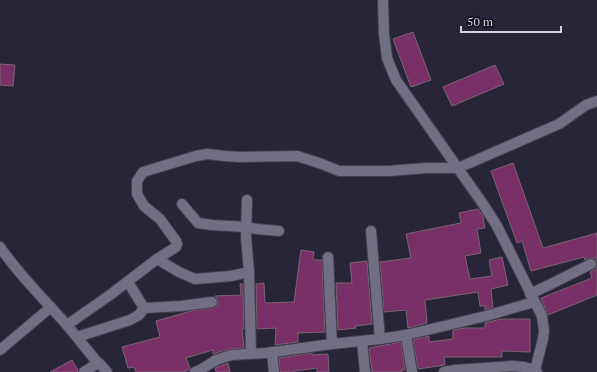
<svg xmlns="http://www.w3.org/2000/svg" width="597" height="372" font-family="'PT Serif',serif">
<style>
.building{fill:#792f68;stroke:#7a6473}
.lines{fill:none;stroke-linecap:round;stroke-linejoin:round}
.minor-casing{stroke:#454151;stroke-width:12}
.minor{stroke:#726e85;stroke-width:10}
</style>
<rect width="100%" height="100%" fill="#292539"/>
<g class="building">
<path d="M 413,32 L 431,80 L 411,87 L 393,39 Z"/>
<path d="M 0,64 L 15,65 L 13,86 L 0,85 Z"/>
<path d="M 495,65 L 504,84 L 452,106 L 443,87 Z"/>
<path d="M 513,163 L 543,248 L 597,233 L 597,262 L 595,259 L 592,258 L 585,260 L 584,257 L 531,271 L 522,241 L 517,243 L 491,171 Z"/>
<path d="M 478,209 L 483,216 L 485,228 L 477,229 L 481,253 L 465,256 L 470,279 L 492,276 L 489,260 L 502,257 L 508,285 L 491,289 L 493,307 L 485,310 L 485,306 L 480,306 L 478,292 L 425,300 L 427,323 L 408,328 L 406,310 L 384,312 L 380,262 L 411,258 L 406,234 L 461,223 L 459,213 Z"/>
<path d="M 301,250 L 314,252 L 313,260 L 322,260 L 325,332 L 298,333 L 298,342 L 275,345 L 276,328 L 257,329 L 256,284 L 264,283 L 265,303 L 294,302 Z"/>
<path d="M 367,261 L 372,324 L 355,326 L 356,328 L 338,330 L 336,283 L 352,283 L 350,263 Z"/>
<path d="M 597,266 L 597,295 L 548,315 L 541,298 L 592,278 L 590,272 L 594,270 Z"/>
<path d="M 240,284 L 243,284 L 244,329 L 242,329 L 244,348 L 229,349 L 213,354 L 213,350 L 186,358 L 190,368 L 189,370 L 184,372 L 136,372 L 134,367 L 128,368 L 122,347 L 160,337 L 156,321 L 191,311 L 216,307 L 218,305 L 218,302 L 217,298 L 215,296 L 241,295 Z"/>
<path d="M 501,319 L 530,319 L 530,352 L 502,351 L 502,357 L 444,357 L 445,365 L 418,369 L 413,340 L 429,336 L 429,342 L 453,339 L 453,330 L 464,328 L 485,328 L 485,323 Z"/>
<path d="M 401,342 L 405,370 L 402,370 L 402,372 L 372,372 L 369,348 Z"/>
<path d="M 312,353 L 312,355 L 328,354 L 329,372 L 317,372 L 317,368 L 294,371 L 294,372 L 280,372 L 279,358 Z"/>
<path d="M 72,360 L 78,370 L 78,372 L 50,372 Z"/>
<path d="M 228,363 L 230,372 L 216,372 L 215,368 Z"/>
</g>
<g class="lines">
<defs>
<g id="minor">
<path d="M 383,0 L 384,34 L 387,58 L 396,80 L 483,204 L 497,226 L 542,316 L 544,331 L 543,339 L 535,370 L 537,372"/>
<path d="M 182,204 L 198,223 L 212,225 L 246,227 L 257,229 L 279,231"/>
<path d="M 371,231 L 380,339"/>
<path d="M 0,247 C 19,275 44,299 66,324 C 77,337 87,350 98,363 L 99,363 L 107,372"/>
<path d="M 328,257 L 332,344"/>
<path d="M 157,259 L 176,247 L 177,244 L 176,241 L 160,219 L 144,206 L 137,194 L 137,181 L 143,172 L 196,156 L 207,154 L 225,156 L 239,157 L 297,156 L 322,164 L 339,171 L 389,171 L 426,168 L 458,168 L 559,124 L 586,105 L 597,101"/>
<path d="M 249,272 L 251,354"/>
<path d="M 128,282 L 144,308 L 181,306 L 212,302"/>
<path d="M 530,294 L 549,285 L 591,264"/>
<path d="M 67,325 L 110,295 L 157,259 L 179,272 L 195,279 L 231,276 L 249,272 L 246,237 L 247,200"/>
<path d="M 406,335 L 412,372"/>
<path d="M 77,337 L 130,320 L 139,315 L 144,308"/>
<path d="M 362,341 L 365,372"/>
<path d="M 0,350 L 51,307"/>
<path d="M 272,352 L 274,372"/>
<path d="M 84,372 L 98,363"/>
<path d="M 195,372 L 200,370 L 216,360 L 231,355 L 266,353 L 332,344 L 380,339 L 406,335 L 486,316 L 534,302"/>
<path d="M 444,372 L 455,370 L 512,366 L 524,367 L 535,370"/>
</g>
</defs>
<use href="#minor" class="minor-casing"/>
<use href="#minor" class="minor"/>
</g>
<path d="M461 26v6h100v-6" fill="none" stroke="#d6d4e1" stroke-width="2"/>
<text x="467" y="26" font-size="12" fill="#d6d4e1" stroke="#121018" stroke-width="3" paint-order="stroke">50 m</text>
</svg>
